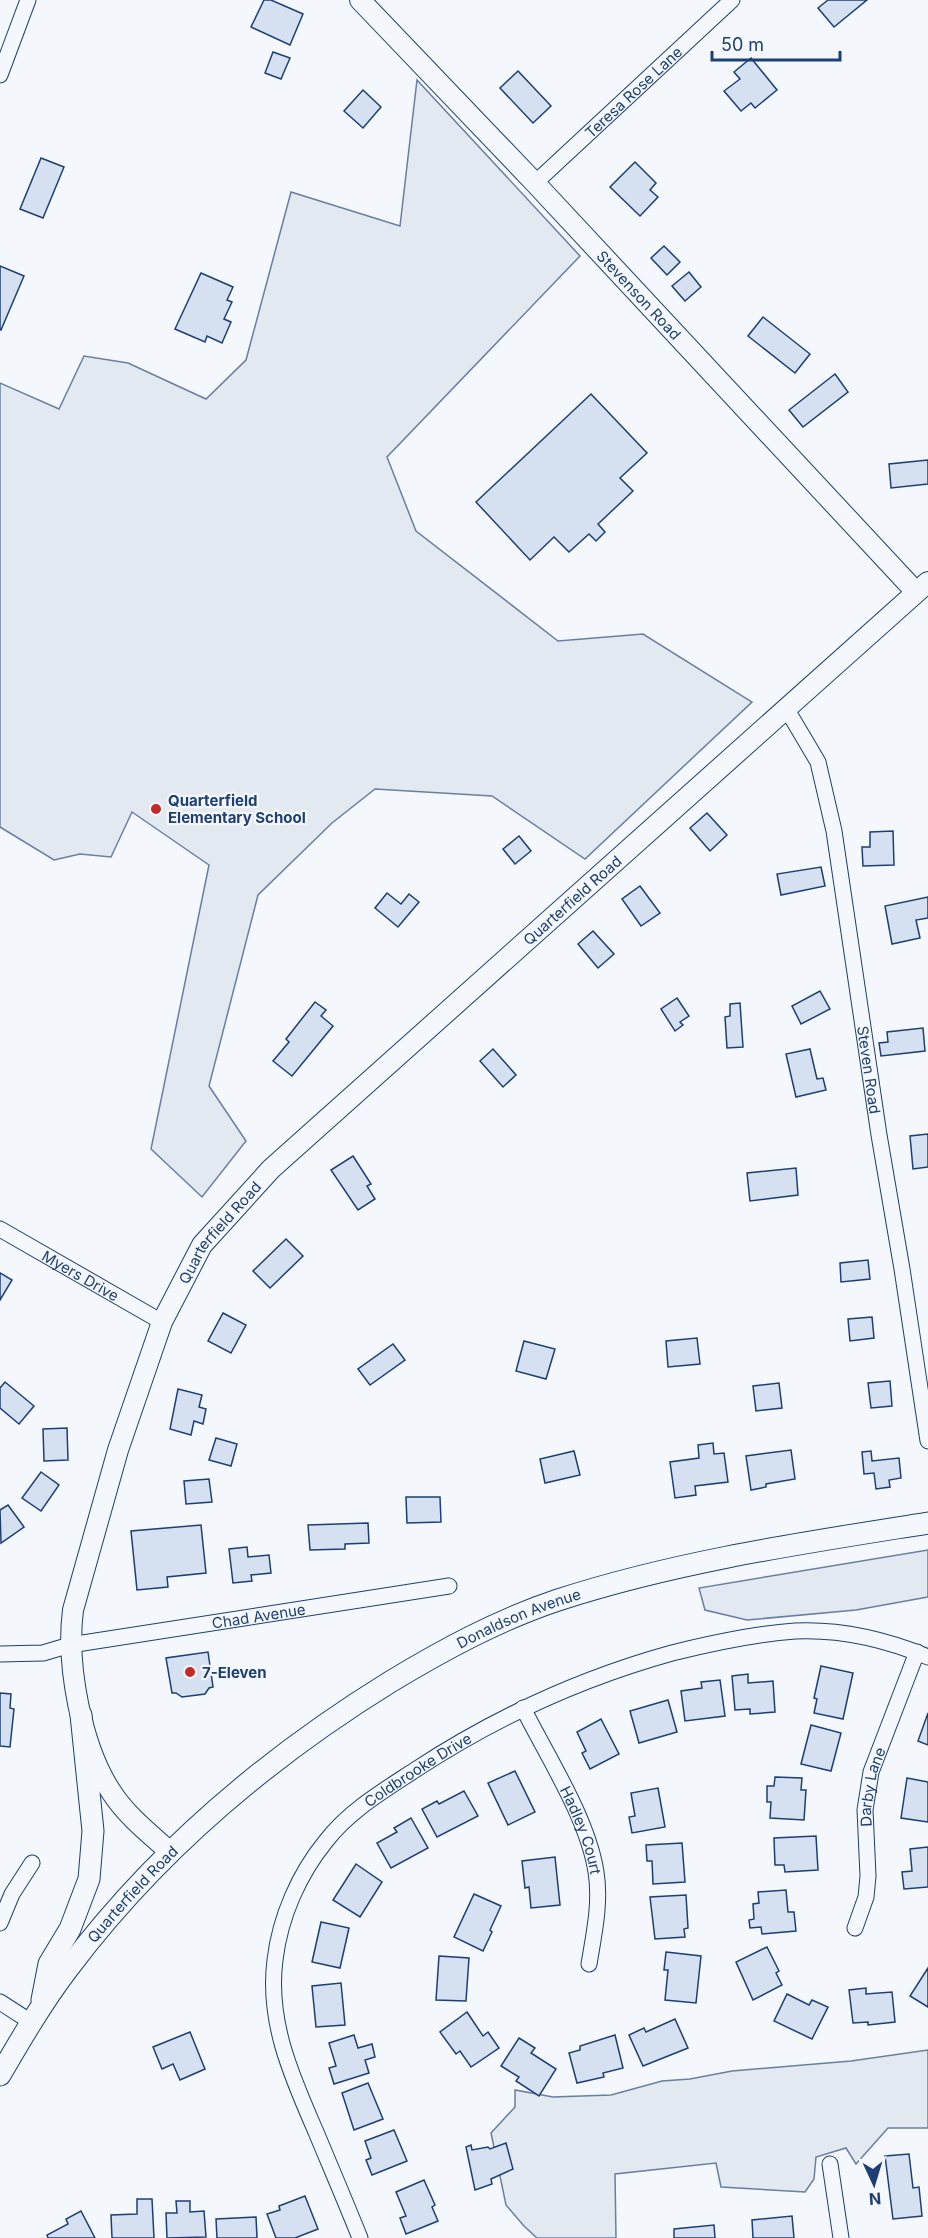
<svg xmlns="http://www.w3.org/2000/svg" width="928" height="2238" font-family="Inter,sans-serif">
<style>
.green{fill:#e3e9f0;stroke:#687fa3;stroke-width:1.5}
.building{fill:#d5e0f0;stroke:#1d3f73;stroke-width:1.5}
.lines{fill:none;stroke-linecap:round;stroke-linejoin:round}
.minor-casing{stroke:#1d3f73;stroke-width:17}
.tertiary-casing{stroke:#1d3f73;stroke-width:22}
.secondary-casing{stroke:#1d3f73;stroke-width:23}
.minor{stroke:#f4f7fb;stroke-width:15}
.tertiary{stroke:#f4f7fb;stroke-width:20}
.secondary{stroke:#f4f7fb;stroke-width:21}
.poi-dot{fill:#c62828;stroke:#f4f7fb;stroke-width:2}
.labels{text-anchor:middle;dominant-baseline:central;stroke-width:4.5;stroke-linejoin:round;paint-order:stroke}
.street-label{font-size:15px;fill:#1d3f73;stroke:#f4f7fb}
.poi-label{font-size:15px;font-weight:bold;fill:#1d3f73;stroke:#f4f7fb;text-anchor:start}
</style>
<rect width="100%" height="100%" fill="#f4f7fb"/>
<g class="green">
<path d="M 417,80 L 580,256 L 387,457 L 416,531 L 558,641 L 643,634 L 752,702 L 585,859 L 492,796 L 375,789 L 332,823 L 258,895 L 209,1086 L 246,1141 L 202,1197 L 151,1149 L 209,865 L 132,812 L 111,857 L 80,854 L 54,860 L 0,827 L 0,383 L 59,409 L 84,356 L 128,363 L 206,399 L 246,360 L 291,192 L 400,226 Z"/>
<path d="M 928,1550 L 928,1597 L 856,1610 L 747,1620 L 705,1610 L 699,1588 Z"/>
<path d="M 928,2050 L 928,2128 L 888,2128 L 856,2164 L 846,2148 L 816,2157 L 814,2179 L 805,2192 L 721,2187 L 716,2163 L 615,2174 L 616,2238 L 537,2238 L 524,2226 L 506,2205 L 491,2133 L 515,2107 L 515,2090 L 553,2097 L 611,2095 L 662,2081 L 690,2079 L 732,2071 L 851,2061 Z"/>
</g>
<g class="building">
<path d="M 264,0 L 271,0 L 303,14 L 290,45 L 251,27 Z"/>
<path d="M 828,0 L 867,0 L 834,27 L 818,8 Z"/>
<path d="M 273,52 L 290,58 L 281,79 L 265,73 Z"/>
<path d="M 751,58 L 777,90 L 755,108 L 751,103 L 741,111 L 724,91 L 740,79 L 734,72 Z"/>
<path d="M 518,71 L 551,106 L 533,123 L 500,88 Z"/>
<path d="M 363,90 L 381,107 L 363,128 L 344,111 Z"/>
<path d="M 41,158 L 64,167 L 43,218 L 20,209 Z"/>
<path d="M 635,162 L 656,183 L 650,190 L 658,197 L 640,216 L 610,187 Z"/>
<path d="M 664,246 L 680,262 L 667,275 L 651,258 Z"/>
<path d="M 0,266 L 24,276 L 1,330 L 0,330 Z"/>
<path d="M 689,272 L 701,287 L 685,301 L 672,286 Z"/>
<path d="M 201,273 L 233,287 L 227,300 L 232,302 L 224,319 L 231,322 L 222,343 L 207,336 L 205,342 L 175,329 Z"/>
<path d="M 763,317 L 810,354 L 795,373 L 748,336 Z"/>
<path d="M 835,374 L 848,392 L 803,427 L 789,410 Z"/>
<path d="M 591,394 L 647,453 L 620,478 L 633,491 L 598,524 L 605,532 L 596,541 L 589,534 L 569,552 L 554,537 L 530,560 L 476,502 Z"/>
<path d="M 928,460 L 928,484 L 891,488 L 889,464 Z"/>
<path d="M 707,813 L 727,835 L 710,851 L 690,828 Z"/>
<path d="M 893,831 L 894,865 L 863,866 L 862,847 L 870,847 L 870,832 Z"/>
<path d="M 519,836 L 531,851 L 515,864 L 503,849 Z"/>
<path d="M 821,867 L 825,886 L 781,895 L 777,874 Z"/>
<path d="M 640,886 L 660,913 L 641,926 L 622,899 Z"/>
<path d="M 387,893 L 401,904 L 409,894 L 419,902 L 398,927 L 375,908 Z"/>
<path d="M 928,897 L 928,918 L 916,920 L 920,938 L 892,944 L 885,906 Z"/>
<path d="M 593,931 L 614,954 L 598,968 L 578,944 Z"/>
<path d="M 820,991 L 830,1009 L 801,1024 L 792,1006 Z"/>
<path d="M 677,998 L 689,1016 L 680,1022 L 683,1025 L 675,1031 L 661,1009 Z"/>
<path d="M 315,1002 L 326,1010 L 321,1016 L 333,1026 L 292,1076 L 273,1061 L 289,1042 L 286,1039 Z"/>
<path d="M 740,1003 L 743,1047 L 727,1048 L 725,1017 L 730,1016 L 730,1004 Z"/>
<path d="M 923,1028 L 925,1051 L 881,1056 L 879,1043 L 888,1042 L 887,1032 Z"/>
<path d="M 493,1049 L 516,1075 L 503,1087 L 480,1061 Z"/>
<path d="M 810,1049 L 817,1079 L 823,1078 L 826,1090 L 796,1097 L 786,1054 Z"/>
<path d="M 928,1134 L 928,1167 L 913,1169 L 910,1136 Z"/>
<path d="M 353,1156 L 371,1184 L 367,1186 L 375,1199 L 358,1210 L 331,1170 Z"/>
<path d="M 796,1168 L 798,1195 L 750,1201 L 747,1173 Z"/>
<path d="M 286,1239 L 303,1256 L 270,1288 L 253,1271 Z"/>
<path d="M 868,1260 L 870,1279 L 841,1282 L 840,1263 Z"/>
<path d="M 0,1273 L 12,1280 L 0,1300 Z"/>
<path d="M 223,1313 L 246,1325 L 231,1353 L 208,1341 Z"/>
<path d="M 872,1317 L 874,1338 L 850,1341 L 848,1319 Z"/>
<path d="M 697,1338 L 700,1364 L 668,1367 L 666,1341 Z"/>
<path d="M 524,1341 L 555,1349 L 546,1379 L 516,1371 Z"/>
<path d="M 393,1344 L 405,1360 L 370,1385 L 358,1369 Z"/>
<path d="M 890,1381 L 892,1406 L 871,1408 L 868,1383 Z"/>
<path d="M 5,1382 L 34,1406 L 19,1424 L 0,1408 L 0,1388 Z"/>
<path d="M 779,1383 L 782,1408 L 756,1411 L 753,1386 Z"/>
<path d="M 178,1389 L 202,1395 L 199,1407 L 206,1409 L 203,1424 L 194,1421 L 191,1435 L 170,1429 Z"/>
<path d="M 67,1428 L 68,1460 L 44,1461 L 43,1429 Z"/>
<path d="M 216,1438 L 237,1444 L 231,1466 L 209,1460 Z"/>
<path d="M 713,1443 L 714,1454 L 724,1453 L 728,1482 L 695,1486 L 696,1495 L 675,1498 L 670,1462 L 699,1458 L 698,1445 Z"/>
<path d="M 791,1450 L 795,1479 L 766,1484 L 766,1487 L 751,1490 L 746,1456 Z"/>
<path d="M 574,1451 L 580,1475 L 545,1483 L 540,1459 Z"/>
<path d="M 871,1451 L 872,1461 L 899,1458 L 901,1478 L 889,1480 L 890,1487 L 876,1489 L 874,1473 L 864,1474 L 862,1452 Z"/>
<path d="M 41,1472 L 59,1485 L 41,1511 L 22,1498 Z"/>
<path d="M 209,1479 L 212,1502 L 186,1504 L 184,1481 Z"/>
<path d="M 406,1497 L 440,1497 L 441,1522 L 407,1523 Z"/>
<path d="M 8,1505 L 24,1527 L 1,1543 L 0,1510 Z"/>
<path d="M 368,1523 L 369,1543 L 345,1544 L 345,1549 L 310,1550 L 308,1525 Z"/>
<path d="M 201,1525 L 206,1573 L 167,1577 L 168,1587 L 137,1590 L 131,1531 Z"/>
<path d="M 247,1547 L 248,1557 L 269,1555 L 271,1573 L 251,1575 L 252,1581 L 233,1583 L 229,1549 Z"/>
<path d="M 208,1652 L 213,1687 L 209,1688 L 205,1694 L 182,1697 L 176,1693 L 172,1693 L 166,1658 Z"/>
<path d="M 821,1666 L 853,1673 L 843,1719 L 814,1713 L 817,1699 L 814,1698 Z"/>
<path d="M 748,1674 L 748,1683 L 773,1681 L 775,1712 L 750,1714 L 750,1709 L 735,1710 L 732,1676 Z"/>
<path d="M 720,1680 L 725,1716 L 685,1721 L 681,1691 L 702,1688 L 701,1682 Z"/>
<path d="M 0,1693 L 11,1694 L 10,1708 L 14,1709 L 10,1747 L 0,1746 Z"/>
<path d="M 668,1700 L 677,1732 L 639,1743 L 630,1711 Z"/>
<path d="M 928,1713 L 928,1745 L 918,1741 Z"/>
<path d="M 601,1719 L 619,1754 L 590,1769 L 582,1753 L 586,1751 L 577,1732 Z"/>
<path d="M 811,1725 L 841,1733 L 831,1771 L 801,1764 Z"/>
<path d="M 515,1771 L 535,1812 L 508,1825 L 488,1783 Z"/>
<path d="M 775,1777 L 802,1778 L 801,1790 L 806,1790 L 804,1820 L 770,1818 L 771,1802 L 767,1802 L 767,1786 L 774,1786 Z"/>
<path d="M 907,1778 L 928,1782 L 928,1822 L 901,1818 Z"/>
<path d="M 658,1788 L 665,1827 L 632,1833 L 629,1817 L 635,1816 L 631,1793 Z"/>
<path d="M 464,1791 L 478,1816 L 437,1837 L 422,1809 L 437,1801 L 439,1804 Z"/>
<path d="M 411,1818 L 428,1848 L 391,1868 L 377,1843 L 397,1832 L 394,1828 Z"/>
<path d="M 816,1836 L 818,1870 L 785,1872 L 784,1865 L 775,1865 L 774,1838 Z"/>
<path d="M 682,1843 L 685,1882 L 653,1884 L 652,1861 L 647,1861 L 646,1845 Z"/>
<path d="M 928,1847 L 928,1887 L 904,1889 L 902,1872 L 912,1871 L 910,1849 Z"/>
<path d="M 555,1857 L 560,1905 L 531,1908 L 529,1887 L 525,1888 L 522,1861 Z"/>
<path d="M 356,1864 L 382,1882 L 360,1917 L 333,1900 Z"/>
<path d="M 786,1890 L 788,1912 L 794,1912 L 796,1931 L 762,1934 L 761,1927 L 750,1928 L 749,1920 L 754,1919 L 753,1904 L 759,1903 L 758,1892 Z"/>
<path d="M 474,1894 L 501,1906 L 490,1930 L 492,1932 L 483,1951 L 454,1937 Z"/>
<path d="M 686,1895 L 688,1928 L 684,1929 L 685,1937 L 655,1939 L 650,1897 Z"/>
<path d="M 321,1922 L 349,1928 L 340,1968 L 312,1962 Z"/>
<path d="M 767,1947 L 779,1971 L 776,1973 L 782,1985 L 753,2000 L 736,1962 Z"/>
<path d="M 666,1952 L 701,1956 L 696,2003 L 665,2000 L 668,1970 L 664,1970 Z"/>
<path d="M 439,1956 L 469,1958 L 466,2001 L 436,2000 Z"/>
<path d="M 928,1968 L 928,2007 L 910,1996 Z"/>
<path d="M 341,1983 L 345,2025 L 316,2027 L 312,1986 Z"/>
<path d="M 866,1988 L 866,1994 L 892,1992 L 895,2022 L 868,2025 L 868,2022 L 853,2023 L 849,1990 Z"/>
<path d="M 787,1994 L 809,2005 L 812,2000 L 828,2007 L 812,2039 L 774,2021 Z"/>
<path d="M 467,2012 L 483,2036 L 488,2032 L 499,2048 L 471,2067 L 460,2051 L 456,2054 L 440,2032 Z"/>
<path d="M 675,2019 L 688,2048 L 643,2066 L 629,2035 L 644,2028 L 646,2032 Z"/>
<path d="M 190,2032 L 205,2069 L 180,2080 L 173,2064 L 162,2069 L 153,2047 Z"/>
<path d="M 354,2035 L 358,2048 L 372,2044 L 375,2057 L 365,2060 L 369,2073 L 334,2084 L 329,2068 L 336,2066 L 329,2043 Z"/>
<path d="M 615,2035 L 623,2068 L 603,2073 L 604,2077 L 577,2083 L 569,2053 L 580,2050 L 580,2046 Z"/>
<path d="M 519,2038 L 535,2048 L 531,2053 L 556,2069 L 539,2096 L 516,2081 L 519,2077 L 501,2066 Z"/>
<path d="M 368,2083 L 383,2119 L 354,2130 L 342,2093 Z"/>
<path d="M 394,2130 L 407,2161 L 372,2175 L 366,2160 L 371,2158 L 365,2141 Z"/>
<path d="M 506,2143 L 513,2169 L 491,2179 L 492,2184 L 475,2190 L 466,2147 L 471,2145 L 472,2150 L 488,2147 L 490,2149 Z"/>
<path d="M 909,2154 L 913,2188 L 919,2187 L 922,2216 L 893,2219 L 885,2156 Z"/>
<path d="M 424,2180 L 435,2205 L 432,2207 L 438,2221 L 406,2234 L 400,2218 L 406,2216 L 396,2192 Z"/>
<path d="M 305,2196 L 318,2229 L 295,2238 L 276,2238 L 267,2214 L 280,2210 L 279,2206 Z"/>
<path d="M 137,2199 L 152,2199 L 154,2238 L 112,2238 L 111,2215 L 137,2214 Z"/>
<path d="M 176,2201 L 190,2201 L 190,2212 L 204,2211 L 206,2237 L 167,2238 L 166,2213 L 177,2213 Z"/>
<path d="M 81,2211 L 95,2238 L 48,2238 L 47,2235 L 68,2224 L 66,2219 Z"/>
<path d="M 792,2216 L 794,2238 L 753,2238 L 752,2220 Z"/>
<path d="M 256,2217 L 257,2238 L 217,2238 L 216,2219 Z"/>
<path d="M 714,2225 L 715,2238 L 674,2238 L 674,2229 Z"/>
</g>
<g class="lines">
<defs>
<g id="minor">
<path d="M 0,75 L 28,0"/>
<path id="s1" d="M 535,183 L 732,0"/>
<path id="s2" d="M 786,708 L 818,762 L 834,831 L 879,1135 L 902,1269 L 928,1441"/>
<path id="s3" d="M 0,1229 L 162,1322"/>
<path id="s4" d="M 0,1654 L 43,1653 L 70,1645 L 449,1586"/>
<path id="s5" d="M 523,1708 C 547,1756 588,1819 596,1872 C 601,1902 594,1934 589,1964"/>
<path d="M 0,1923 L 12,1894 L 32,1863"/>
<path id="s6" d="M 855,1928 L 866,1897 L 868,1876 L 865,1810 L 871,1772 L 917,1652"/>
<path d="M 0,2002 L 31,2022"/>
<path d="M 830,2164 L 841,2238"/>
<path id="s7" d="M 360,2238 C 346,2203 331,2168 316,2132 C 292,2077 267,2022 275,1960 C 280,1917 299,1874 326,1841 C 349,1811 383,1791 415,1770 C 496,1717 578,1679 672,1653 C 712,1643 754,1634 795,1631 C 840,1629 887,1640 928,1657"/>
</g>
<g id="tertiary">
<path id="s8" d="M 360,0 L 535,183 L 916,592"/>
<path id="s9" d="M 170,1852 C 150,1834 127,1816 112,1793 C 81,1747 66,1664 73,1610 L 118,1450 L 162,1322 L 202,1245 L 271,1169 L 928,582"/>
</g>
<g id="secondary">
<path d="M 42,2000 L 49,1964 L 70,1929 L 89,1879 L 93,1831 L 81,1715"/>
<path id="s10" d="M 0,2075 C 21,2039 42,2003 67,1970 C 154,1854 267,1758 390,1682 C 443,1650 498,1620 558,1600 C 678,1561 803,1543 928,1523"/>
</g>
</defs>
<use href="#minor" class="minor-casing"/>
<use href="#tertiary" class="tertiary-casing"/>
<use href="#secondary" class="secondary-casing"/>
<use href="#minor" class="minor"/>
<use href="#tertiary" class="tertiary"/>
<use href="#secondary" class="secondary"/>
</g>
<g class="poi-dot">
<circle cx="156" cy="809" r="6"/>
<circle cx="190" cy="1672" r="6"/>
</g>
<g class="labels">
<g class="street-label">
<text stroke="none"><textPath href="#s1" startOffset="134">Teresa Rose Lane</textPath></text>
<text stroke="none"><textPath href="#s8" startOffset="406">Stevenson Road</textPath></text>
<text stroke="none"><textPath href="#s9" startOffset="1168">Quarterfield Road</textPath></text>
<text stroke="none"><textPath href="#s2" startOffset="375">Steven Road</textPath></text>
<text stroke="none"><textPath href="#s9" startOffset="682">Quarterfield Road</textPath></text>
<text stroke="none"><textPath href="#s3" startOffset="93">Myers Drive</textPath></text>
<text stroke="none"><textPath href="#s4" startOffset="262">Chad Avenue</textPath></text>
<text stroke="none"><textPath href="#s10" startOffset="704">Donaldson Avenue</textPath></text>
<text stroke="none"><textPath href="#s7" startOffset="542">Coldbrooke Drive</textPath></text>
<text stroke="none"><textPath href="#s6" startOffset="144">Darby Lane</textPath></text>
<text stroke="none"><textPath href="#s5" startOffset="136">Hadley Court</textPath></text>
<text stroke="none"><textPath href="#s10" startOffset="225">Quarterfield Road</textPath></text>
</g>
<g class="poi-label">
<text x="168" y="800">Quarterfield<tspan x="168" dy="17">Elementary School</tspan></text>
<text x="202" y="1672">7-Eleven</text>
</g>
</g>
<g transform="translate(874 2184) rotate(176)" stroke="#f4f7fb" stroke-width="4.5" paint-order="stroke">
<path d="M0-4.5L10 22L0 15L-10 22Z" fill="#1d3f73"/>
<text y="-9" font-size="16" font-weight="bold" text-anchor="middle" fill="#1d3f73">N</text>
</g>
<path d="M712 51v9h128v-9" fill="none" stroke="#1d3f73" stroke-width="3"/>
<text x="721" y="51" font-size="18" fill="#1d3f73" stroke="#f4f7fb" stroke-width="4.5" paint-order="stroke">50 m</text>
</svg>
